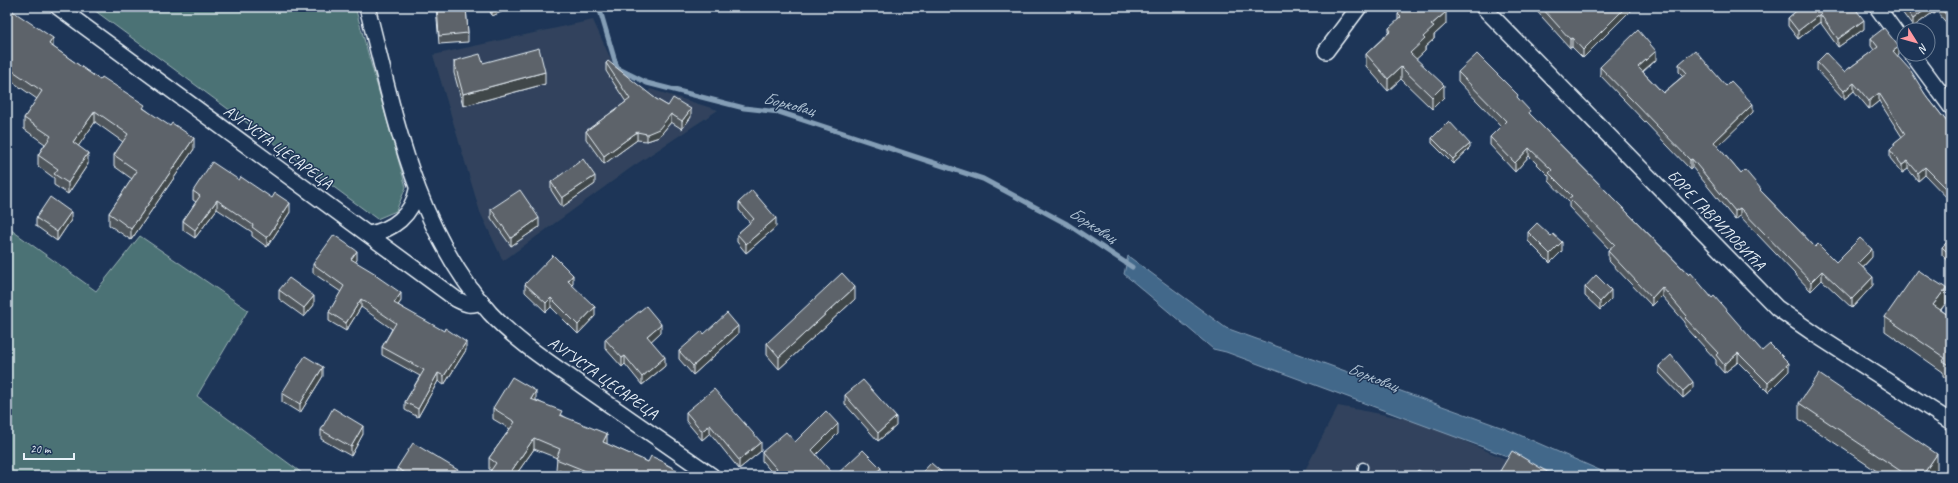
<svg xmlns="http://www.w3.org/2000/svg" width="1958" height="483" font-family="Caveat,sans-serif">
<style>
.built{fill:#30435d}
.green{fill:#4c7274;stroke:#9ab2b6}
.water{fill:#42678a;stroke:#849eb6}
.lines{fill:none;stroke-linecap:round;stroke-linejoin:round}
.stream{stroke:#849eb6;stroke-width:5}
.lane-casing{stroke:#e8f1f8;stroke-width:11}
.street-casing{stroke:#e8f1f8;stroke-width:18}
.lane{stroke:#1d3557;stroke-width:8}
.street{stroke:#1d3557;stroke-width:15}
.wall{fill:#50565b;stroke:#e8f1f8}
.shaded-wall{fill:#41464a;stroke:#e8f1f8}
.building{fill:#5d646a;stroke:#e8f1f8}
.labels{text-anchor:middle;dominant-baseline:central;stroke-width:3;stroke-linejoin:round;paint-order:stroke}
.street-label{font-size:16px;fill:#e8f1f8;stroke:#1d3557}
.water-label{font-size:17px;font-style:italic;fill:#aec1d2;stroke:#1d3557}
</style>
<rect width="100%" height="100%" fill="#1d3557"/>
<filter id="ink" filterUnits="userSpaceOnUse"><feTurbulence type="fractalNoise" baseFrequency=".025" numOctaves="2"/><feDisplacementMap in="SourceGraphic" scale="8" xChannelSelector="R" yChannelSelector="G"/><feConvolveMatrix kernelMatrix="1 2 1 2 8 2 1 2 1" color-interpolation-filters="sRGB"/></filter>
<g filter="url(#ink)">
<g class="built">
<path d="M 593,20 L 618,75 L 645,97 L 650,89 L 718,110 L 632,167 L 503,261 L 480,212 L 433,55 Z"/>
<path d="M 1338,406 L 1418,421 L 1544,476 L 1302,476 Z"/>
</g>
<g class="green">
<path d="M 90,7 L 355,7 L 406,187 L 396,211 L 377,219 Z"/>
<path d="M 7,227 L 96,291 L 140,236 L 248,310 L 197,396 L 306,476 L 7,476 Z"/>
</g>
<path class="water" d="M 1128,256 L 1226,328 L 1506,429 L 1613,476 L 1561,476 L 1226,352 L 1213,349 L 1124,274 Z"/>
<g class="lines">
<path class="stream" d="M 599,7 L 617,68 L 647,83 L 744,108 L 779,112 L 983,179 L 1067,224 L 1132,267"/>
<defs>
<path id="lane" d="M 1361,476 L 1363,467"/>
<g id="street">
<path d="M 58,7 L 456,299 C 466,304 471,307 481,301"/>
<path d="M 367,7 C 395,115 414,227 490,313 C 517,342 552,364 584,387 C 626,416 669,446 712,476"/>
<path d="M 1483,7 L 1777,308 L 1819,337 L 1951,422"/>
<path d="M 1877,7 L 1904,44"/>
<path d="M 1326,51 L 1359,7"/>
<path d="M 1912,54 L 1951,107"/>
<path d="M 369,234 C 393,230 412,215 417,190"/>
</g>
</defs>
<use href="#lane" class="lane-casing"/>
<use href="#street" class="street-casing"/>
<use href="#lane" class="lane"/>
<use href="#street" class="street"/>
</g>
<g class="wall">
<path d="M 436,7 L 466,7 L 468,33 L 468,42 L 439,44 Z"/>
<path d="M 488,7 L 510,7 L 510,8 L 492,16 Z"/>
<path d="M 1533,7 L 1588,7 L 1592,12 L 1583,58 L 1572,47 L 1570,48 Z"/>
<path d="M 1801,7 L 1864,29 L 1838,47 L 1820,22 L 1798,39 L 1788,26 L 1788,18 Z"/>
<path d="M 1902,7 L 1951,7 L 1951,28 L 1937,12 L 1934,14 L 1932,13 L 1913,27 L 1902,12 Z"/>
<path d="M 7,9 L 53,47 L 100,80 L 145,109 L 194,149 L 131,240 L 109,225 L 109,213 L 132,179 L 114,166 L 114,155 L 123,142 L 95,122 L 78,146 L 88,164 L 68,194 L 54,185 L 54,178 L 38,166 L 38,155 L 45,144 L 24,129 L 24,118 L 37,99 L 7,78 Z"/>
<path d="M 1398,14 L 1446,24 L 1434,35 L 1434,39 L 1425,47 L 1425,51 L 1416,59 L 1444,97 L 1432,109 L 1401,79 L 1388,91 L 1366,66 L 1366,54 L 1389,32 L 1389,28 L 1398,21 Z"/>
<path d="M 1871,38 L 1899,55 L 1897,56 L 1925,94 L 1951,127 L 1951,202 L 1925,175 L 1918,181 L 1908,169 L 1902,173 L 1890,158 L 1890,150 L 1894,146 L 1894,143 L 1902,137 L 1879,101 L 1869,109 L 1854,91 L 1844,99 L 1817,70 L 1817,62 L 1844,72 L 1874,50 L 1871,46 Z"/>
<path d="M 1656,60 L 1643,72 L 1663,93 L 1683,76 L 1679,72 L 1679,64 L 1726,86 L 1753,112 L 1717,146 L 1741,174 L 1761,191 L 1815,247 L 1836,262 L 1872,257 L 1863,267 L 1873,285 L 1852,308 L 1822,280 L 1811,291 L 1740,216 L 1735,220 L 1692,167 L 1690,169 L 1600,75 L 1600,67 Z"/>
<path d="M 454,61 L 483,63 L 545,84 L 463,106 L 454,73 Z"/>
<path d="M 606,63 L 656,99 L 668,106 L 691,117 L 682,129 L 671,122 L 659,137 L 647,141 L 637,140 L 604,164 L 586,139 L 586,131 L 626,102 L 606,71 Z"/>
<path d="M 1458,72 L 1518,98 L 1530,114 L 1712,298 L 1762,351 L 1789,371 L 1768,392 L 1738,362 L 1724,373 L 1716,364 L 1716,360 L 1685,326 L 1685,322 L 1662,296 L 1652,306 L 1608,260 L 1608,251 L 1610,250 L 1569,207 L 1569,202 L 1549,181 L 1549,176 L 1529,156 L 1515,172 L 1490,145 L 1490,137 L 1501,126 L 1458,81 Z"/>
<path d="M 1432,138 L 1470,148 L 1453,164 L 1432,143 Z"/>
<path d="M 239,180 L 290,212 L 267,247 L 252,236 L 252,232 L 217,209 L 195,238 L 183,230 L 183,221 L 196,202 L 193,200 L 193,191 Z"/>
<path d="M 551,182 L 595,184 L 562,207 L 551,190 Z"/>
<path d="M 739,202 L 776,227 L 746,253 L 737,242 L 737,234 L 750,223 L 739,210 Z"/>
<path d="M 491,209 L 539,227 L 511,246 L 491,218 Z"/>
<path d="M 36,218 L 71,220 L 57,241 L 36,226 Z"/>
<path d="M 1528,232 L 1562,251 L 1550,263 L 1528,241 Z"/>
<path d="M 1951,238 L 1951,263 L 1942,255 L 1942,247 Z"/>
<path d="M 357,260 L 355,262 L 376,275 L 401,301 L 398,305 L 466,350 L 444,385 L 438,381 L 418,417 L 405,410 L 405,402 L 420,376 L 382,355 L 382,347 L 392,329 L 361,307 L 346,331 L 329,321 L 329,312 L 341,292 L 313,273 L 313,264 Z"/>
<path d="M 525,284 L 573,284 L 572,285 L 595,316 L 578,334 L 551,307 L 546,312 L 525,292 Z"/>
<path d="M 1585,287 L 1611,299 L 1600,310 L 1585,296 Z"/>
<path d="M 279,290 L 314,305 L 304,317 L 279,299 Z"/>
<path d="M 855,299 L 779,369 L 767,355 L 767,343 Z"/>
<path d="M 1946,303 L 1941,310 L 1951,317 L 1951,381 L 1943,376 L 1943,372 L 1885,331 L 1885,317 Z"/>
<path d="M 661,332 L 651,341 L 665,366 L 642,385 L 625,364 L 622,367 L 605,348 L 605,339 Z"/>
<path d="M 704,334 L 738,334 L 693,375 L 679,359 L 679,351 Z"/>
<path d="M 1659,366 L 1693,389 L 1683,398 L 1659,373 Z"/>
<path d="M 323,376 L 300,413 L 282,402 L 282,393 Z"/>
<path d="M 845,395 L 896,426 L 878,441 L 845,404 Z"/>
<path d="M 536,400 L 562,415 L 607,444 L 648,462 L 666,464 L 687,476 L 572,476 L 556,469 L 557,458 L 534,449 L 515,476 L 487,476 L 491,470 L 489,469 L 489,458 L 510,429 L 493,419 L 493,408 Z"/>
<path d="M 1799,403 L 1937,469 L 1932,476 L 1884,476 L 1799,419 Z"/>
<path d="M 686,412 L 761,451 L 739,469 L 710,433 L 702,440 L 686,421 Z"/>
<path d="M 321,430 L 363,434 L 351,456 L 321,439 Z"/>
<path d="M 838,433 L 816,455 L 833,476 L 775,476 L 762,461 L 762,452 Z"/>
<path d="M 397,468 L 468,476 L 397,476 Z"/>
</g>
<g class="shaded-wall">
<path d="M 492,7 L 510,7 L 510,8 L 492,16 Z"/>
<path d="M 1626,7 L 1634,7 L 1583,58 L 1583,50 Z"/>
<path d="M 1929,7 L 1932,7 L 1932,13 L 1913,27 L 1913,19 Z"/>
<path d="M 1934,7 L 1937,7 L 1937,12 L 1934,14 Z"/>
<path d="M 1446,12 L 1446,24 L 1434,35 L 1434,39 L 1425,47 L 1425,51 L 1410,65 L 1410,53 L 1431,25 Z"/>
<path d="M 1820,14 L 1820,22 L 1798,39 L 1798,31 Z"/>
<path d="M 1864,20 L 1864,29 L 1838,47 L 1838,39 Z"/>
<path d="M 53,38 L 53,49 L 49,44 Z"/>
<path d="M 1572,38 L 1572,47 L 1570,48 L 1570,39 Z"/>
<path d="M 1899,47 L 1899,55 L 1893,59 L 1893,51 Z"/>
<path d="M 1656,51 L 1656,60 L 1638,75 L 1638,67 Z"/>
<path d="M 1401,67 L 1401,79 L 1388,91 L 1388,79 Z"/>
<path d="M 545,72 L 545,84 L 463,106 L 463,94 Z"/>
<path d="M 1854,83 L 1854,91 L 1844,99 L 1844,91 Z"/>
<path d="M 1444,85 L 1444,97 L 1432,109 L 1432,97 Z"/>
<path d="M 1879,93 L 1879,101 L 1869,109 L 1869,101 Z"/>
<path d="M 1753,104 L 1753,112 L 1714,150 L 1714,142 Z"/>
<path d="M 691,109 L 691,117 L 682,129 L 682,121 Z"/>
<path d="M 95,111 L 95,122 L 73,154 L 73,142 Z"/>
<path d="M 671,114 L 671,122 L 659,137 L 647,141 L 647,134 Z"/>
<path d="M 637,132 L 637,140 L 604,164 L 604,156 Z"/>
<path d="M 194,138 L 194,149 L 131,240 L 131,229 Z"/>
<path d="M 1470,144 L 1470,148 L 1453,164 L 1453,159 Z"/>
<path d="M 1529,148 L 1529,156 L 1515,172 L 1515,163 Z"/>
<path d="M 88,153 L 88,164 L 68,194 L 68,183 Z"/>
<path d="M 1692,159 L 1692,167 L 1690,169 L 1690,160 Z"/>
<path d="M 1908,161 L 1908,169 L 1902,173 L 1902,165 Z"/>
<path d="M 1925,167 L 1925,175 L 1918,181 L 1918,173 Z"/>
<path d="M 595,176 L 595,184 L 562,207 L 562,198 Z"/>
<path d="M 217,200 L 217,209 L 195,238 L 195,230 Z"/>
<path d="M 290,203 L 290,212 L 267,247 L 267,238 Z"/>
<path d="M 1740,208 L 1740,216 L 1735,220 L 1735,211 Z"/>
<path d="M 71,212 L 71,220 L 57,241 L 57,232 Z"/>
<path d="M 539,218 L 539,227 L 511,246 L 511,238 Z"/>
<path d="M 776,218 L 776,227 L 746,253 L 746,244 Z"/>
<path d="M 1562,242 L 1562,251 L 1550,263 L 1550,254 Z"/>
<path d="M 1872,249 L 1872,257 L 1858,272 L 1858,263 Z"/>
<path d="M 357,251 L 357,260 L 351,268 L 351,259 Z"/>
<path d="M 1822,271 L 1822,280 L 1811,291 L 1811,282 Z"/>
<path d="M 573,275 L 573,284 L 568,289 L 568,281 Z"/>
<path d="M 1873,277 L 1873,285 L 1852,308 L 1852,299 Z"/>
<path d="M 855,287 L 855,299 L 779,369 L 779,357 Z"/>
<path d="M 1662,287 L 1662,296 L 1652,306 L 1652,298 Z"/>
<path d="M 1946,288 L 1946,303 L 1933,319 L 1933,305 Z"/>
<path d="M 1611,290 L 1611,299 L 1600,310 L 1600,302 Z"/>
<path d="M 401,293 L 401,301 L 394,311 L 394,303 Z"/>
<path d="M 314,296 L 314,305 L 304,317 L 304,308 Z"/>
<path d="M 551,298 L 551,307 L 546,312 L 546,303 Z"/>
<path d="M 361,299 L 361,307 L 346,331 L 346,323 Z"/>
<path d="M 595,307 L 595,316 L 578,334 L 578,325 Z"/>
<path d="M 661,324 L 661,332 L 647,345 L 647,336 Z"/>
<path d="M 738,326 L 738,334 L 693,375 L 693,366 Z"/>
<path d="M 466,342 L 466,350 L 444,385 L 444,376 Z"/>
<path d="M 1738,353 L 1738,362 L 1724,373 L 1724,365 Z"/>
<path d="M 625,356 L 625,364 L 622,367 L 622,358 Z"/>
<path d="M 665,357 L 665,366 L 642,385 L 642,377 Z"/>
<path d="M 1789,363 L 1789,371 L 1768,392 L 1768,383 Z"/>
<path d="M 323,367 L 323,376 L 300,413 L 300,404 Z"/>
<path d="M 438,373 L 438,381 L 418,417 L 418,409 Z"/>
<path d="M 1693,382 L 1693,389 L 1683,398 L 1683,391 Z"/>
<path d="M 536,391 L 536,402 L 531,399 Z"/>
<path d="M 896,417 L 896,426 L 878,441 L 878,433 Z"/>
<path d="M 838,424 L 838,433 L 812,459 L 812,450 Z"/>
<path d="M 710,425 L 710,433 L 702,440 L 702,431 Z"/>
<path d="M 363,426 L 363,434 L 351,456 L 351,447 Z"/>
<path d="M 607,434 L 607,444 L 603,442 Z"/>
<path d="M 534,438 L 534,449 L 515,476 L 508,476 Z"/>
<path d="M 761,442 L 761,451 L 739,469 L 739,460 Z"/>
<path d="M 1937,454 L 1937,469 L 1932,476 L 1922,476 Z"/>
<path d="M 881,468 L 881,476 L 872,476 Z"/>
<path d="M 783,472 L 783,476 L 781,476 L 781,474 Z"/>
</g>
<g class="building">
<path d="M 437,7 L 466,7 L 468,33 L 439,36 Z"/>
<path d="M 1404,7 L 1442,7 L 1446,12 L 1431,25 L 1434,27 L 1423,37 L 1425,39 L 1410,53 L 1444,85 L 1432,97 L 1401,67 L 1388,79 L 1366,54 L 1391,31 L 1389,28 L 1401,17 L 1398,14 Z"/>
<path d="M 1541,7 L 1588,7 L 1592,12 L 1597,7 L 1626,7 L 1583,50 L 1572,38 L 1570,39 Z"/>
<path d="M 1801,7 L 1854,7 L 1864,20 L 1838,39 L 1820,14 L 1798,31 L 1788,18 Z"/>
<path d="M 1904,7 L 1929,7 L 1913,19 Z"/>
<path d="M 1939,7 L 1951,7 L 1951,20 Z"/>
<path d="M 8,8 L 53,38 L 49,44 L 100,80 L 102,77 L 145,105 L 143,108 L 170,126 L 172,123 L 194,138 L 131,229 L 109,213 L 137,171 L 114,155 L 128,134 L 95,111 L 73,142 L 88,153 L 68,183 L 54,174 L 58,169 L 38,155 L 51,136 L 24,118 L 42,91 L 7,67 L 7,9 Z"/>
<path d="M 1884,28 L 1899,47 L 1893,51 L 1911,71 L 1925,94 L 1951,127 L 1951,193 L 1925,167 L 1918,173 L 1908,161 L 1902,165 L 1890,150 L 1895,145 L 1894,143 L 1905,134 L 1879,93 L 1869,101 L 1854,83 L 1844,91 L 1817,62 L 1826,53 L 1844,72 L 1878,47 L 1871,38 Z"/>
<path d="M 1638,30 L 1656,51 L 1638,67 L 1663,93 L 1687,73 L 1679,64 L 1695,50 L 1726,86 L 1731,81 L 1753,104 L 1714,142 L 1741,174 L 1745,170 L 1761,189 L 1760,190 L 1815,247 L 1818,244 L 1836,262 L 1860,238 L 1872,249 L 1858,263 L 1873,277 L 1852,299 L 1822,271 L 1811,282 L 1740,208 L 1735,211 L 1692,159 L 1690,160 L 1600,67 Z"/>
<path d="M 539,48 L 545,72 L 463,94 L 454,61 L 480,54 L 483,63 Z"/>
<path d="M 1477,54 L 1518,95 L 1517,97 L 1530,111 L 1529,113 L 1689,275 L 1691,273 L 1712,298 L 1714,296 L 1762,351 L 1770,344 L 1789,363 L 1768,383 L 1738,353 L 1724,365 L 1716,355 L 1718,353 L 1685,318 L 1687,316 L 1662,287 L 1652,298 L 1608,251 L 1615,245 L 1569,198 L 1572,196 L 1549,173 L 1552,170 L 1529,148 L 1515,163 L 1490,137 L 1506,121 L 1458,72 Z"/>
<path d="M 608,61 L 656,99 L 668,106 L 673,98 L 691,109 L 682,121 L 671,114 L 659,129 L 647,134 L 637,132 L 604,156 L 586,131 L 630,99 L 606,63 Z"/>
<path d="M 1449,121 L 1470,144 L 1453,159 L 1432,138 Z"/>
<path d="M 583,159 L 595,176 L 562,198 L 551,182 Z"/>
<path d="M 212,162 L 239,180 L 241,177 L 272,198 L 275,193 L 290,203 L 267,238 L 252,227 L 253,225 L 217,200 L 195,230 L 183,221 L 200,196 L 193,191 Z"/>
<path d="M 520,190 L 539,218 L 511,238 L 491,209 Z"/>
<path d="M 752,190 L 776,218 L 746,244 L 737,234 L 754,219 L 739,202 Z"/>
<path d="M 50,197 L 71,212 L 57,232 L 36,218 Z"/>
<path d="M 1537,223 L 1551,236 L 1553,234 L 1562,242 L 1550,254 L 1528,232 Z"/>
<path d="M 334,235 L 357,251 L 351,259 L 376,274 L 375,275 L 401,293 L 394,303 L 444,331 L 445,328 L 466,342 L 444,376 L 438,373 L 418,409 L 405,402 L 424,370 L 382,347 L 396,323 L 361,299 L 346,323 L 329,312 L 344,286 L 313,264 Z"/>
<path d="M 1951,238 L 1951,256 L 1942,247 Z"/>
<path d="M 553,255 L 573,275 L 568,281 L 595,307 L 578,325 L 551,298 L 546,303 L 525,284 Z"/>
<path d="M 1918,270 L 1946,288 L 1933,305 L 1951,317 L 1951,366 L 1943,361 L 1945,358 L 1885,317 Z"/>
<path d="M 842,273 L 855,287 L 779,357 L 767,343 Z"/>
<path d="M 1596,275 L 1611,290 L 1600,302 L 1585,287 Z"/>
<path d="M 289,278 L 314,296 L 304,308 L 279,290 Z"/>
<path d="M 646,306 L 661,324 L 647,336 L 665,357 L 642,377 L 625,356 L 622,358 L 605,339 Z"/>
<path d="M 727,313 L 738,326 L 693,366 L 679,351 L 702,331 L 704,334 Z"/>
<path d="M 1671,355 L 1693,382 L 1683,391 L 1659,366 Z"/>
<path d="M 305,356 L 323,367 L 300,404 L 282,393 Z"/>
<path d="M 1819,374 L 1937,454 L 1922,476 L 1908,476 L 1799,403 Z"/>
<path d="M 512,377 L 536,391 L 531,399 L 562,411 L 560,415 L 607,434 L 603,442 L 648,462 L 651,456 L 666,463 L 665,464 L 687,475 L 687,476 L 598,476 L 556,459 L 560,449 L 534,438 L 508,476 L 487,476 L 496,463 L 489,458 L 515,422 L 493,408 Z"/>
<path d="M 863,380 L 896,417 L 878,433 L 845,395 Z"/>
<path d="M 714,389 L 761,442 L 739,460 L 710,425 L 702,431 L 686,412 Z"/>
<path d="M 333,408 L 363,426 L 351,447 L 321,430 Z"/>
<path d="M 826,411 L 838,424 L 812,450 L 833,474 L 831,476 L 787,476 L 783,472 L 781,474 L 762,452 L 786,432 L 795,442 Z"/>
<path d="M 413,443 L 468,476 L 410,476 L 397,468 Z"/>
<path d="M 863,450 L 881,468 L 872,476 L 835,476 Z"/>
<path d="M 1512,451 L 1554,476 L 1497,476 Z"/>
<path d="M 931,463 L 946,476 L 919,476 Z"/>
<path d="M 1418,470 L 1429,476 L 1414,476 Z"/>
</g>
</g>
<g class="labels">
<g class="street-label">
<text transform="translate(278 147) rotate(36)">АУГУСТА ЦЕСАРЕЦА</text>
<text transform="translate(1716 220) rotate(46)">БОРЕ ГАВРИЛОВИЋА</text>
<text transform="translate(603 378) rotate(35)">АУГУСТА ЦЕСАРЕЦА</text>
</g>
<g class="water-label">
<text transform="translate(789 104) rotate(14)">Борковац</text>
<text transform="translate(1093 225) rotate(32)">Борковац</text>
<text transform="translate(1373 377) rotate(21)">Борковац</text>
</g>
</g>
<rect width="1958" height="483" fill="none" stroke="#1d3557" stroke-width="24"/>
<rect x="12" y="12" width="1934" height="459" fill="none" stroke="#e8f1f8" stroke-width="1.5" filter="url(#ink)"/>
<g transform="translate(1916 42) rotate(127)"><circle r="19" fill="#1d3557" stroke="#6e8097"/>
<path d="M0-3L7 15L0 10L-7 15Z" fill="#ff9aa2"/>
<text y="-6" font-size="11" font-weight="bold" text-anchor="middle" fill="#e8f1f8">N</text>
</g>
<path d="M24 453v6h50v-6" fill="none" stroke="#e8f1f8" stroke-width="2"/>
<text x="30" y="453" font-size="12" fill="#e8f1f8" stroke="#1d3557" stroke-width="3" paint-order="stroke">20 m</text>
</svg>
